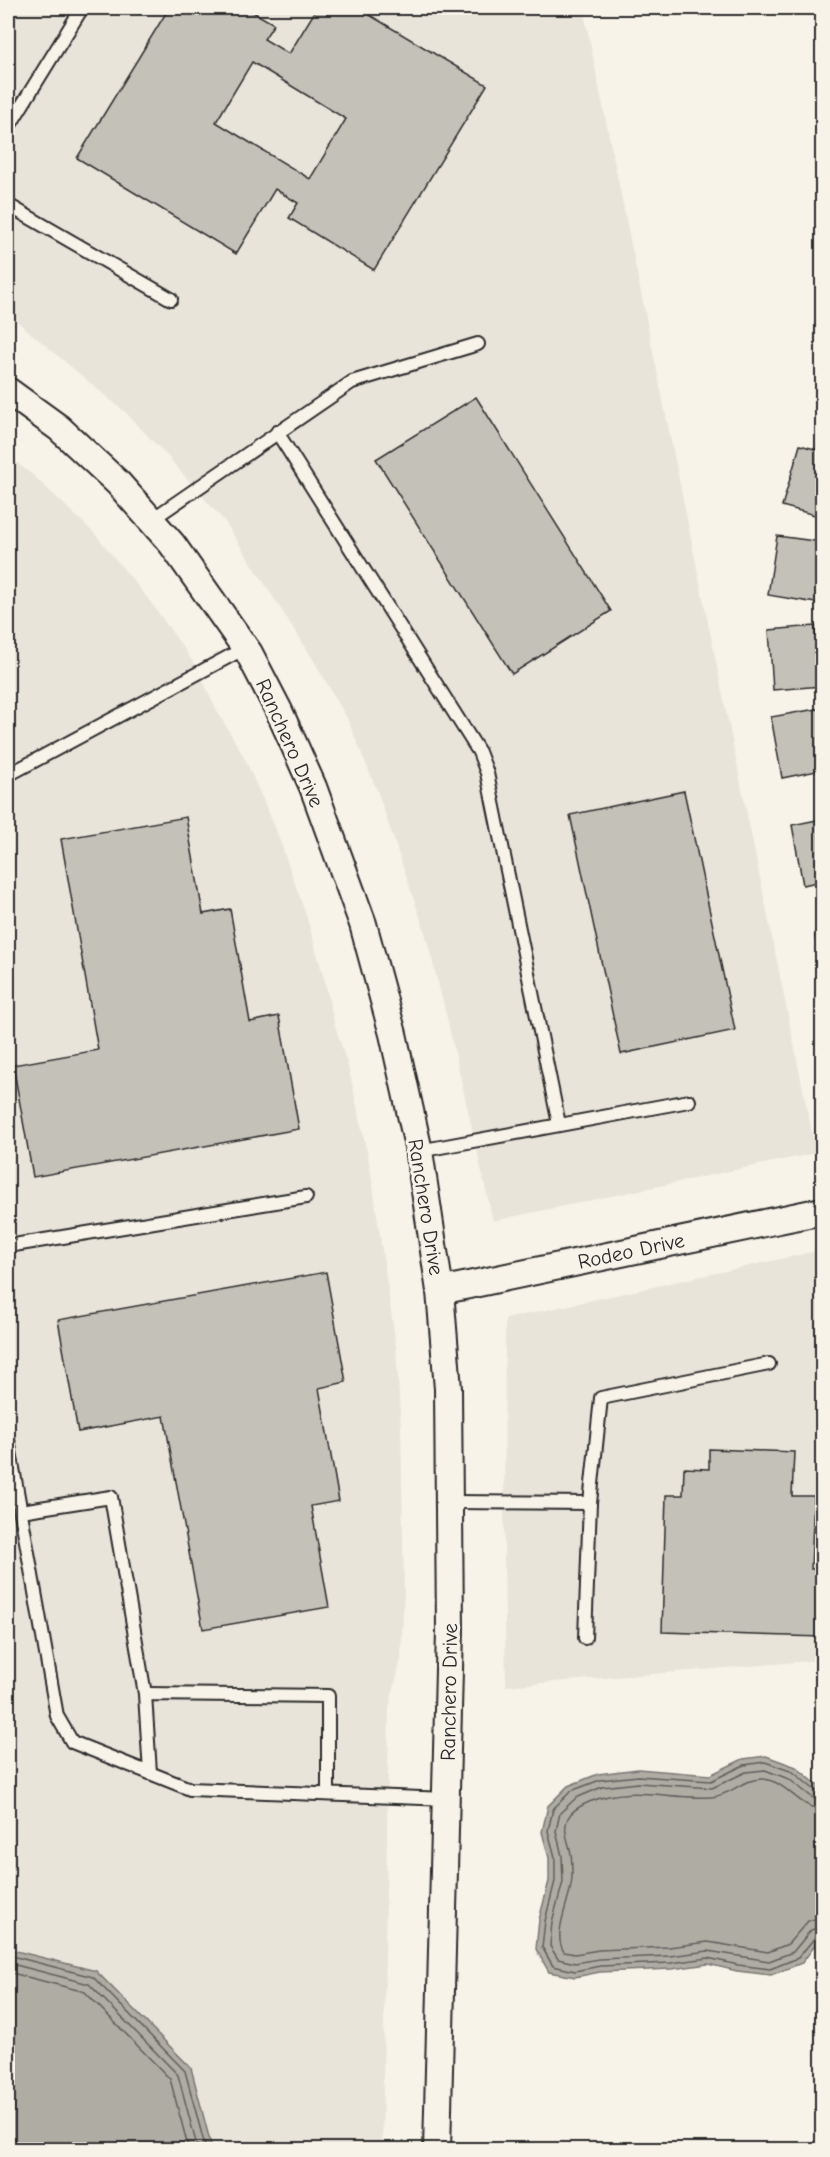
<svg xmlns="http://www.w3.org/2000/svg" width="830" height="2157" font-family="'Comic Neue',sans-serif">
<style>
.built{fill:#e8e4da}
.water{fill:#afaca4;stroke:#7a7874;stroke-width:1.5}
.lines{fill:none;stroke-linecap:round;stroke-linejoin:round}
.shore{stroke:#605f5b;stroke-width:1.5}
.building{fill:#c4c1b9;stroke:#2b2b2b;stroke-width:1.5;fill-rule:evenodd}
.lane-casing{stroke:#2b2b2b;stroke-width:16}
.street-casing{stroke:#2b2b2b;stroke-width:30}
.lane{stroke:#f7f3e8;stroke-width:12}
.street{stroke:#f7f3e8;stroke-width:26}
.labels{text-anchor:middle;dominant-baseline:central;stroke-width:6;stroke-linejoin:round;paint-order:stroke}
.street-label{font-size:21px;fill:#2b2b2b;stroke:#f7f3e8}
</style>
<rect width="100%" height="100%" fill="#f7f3e8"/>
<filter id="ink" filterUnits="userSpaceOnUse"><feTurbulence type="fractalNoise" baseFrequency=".0167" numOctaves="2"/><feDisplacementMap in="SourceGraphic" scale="12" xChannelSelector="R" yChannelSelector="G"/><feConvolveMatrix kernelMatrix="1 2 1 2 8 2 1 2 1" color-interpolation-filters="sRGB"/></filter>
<g filter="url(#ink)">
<g class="built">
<path d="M 8,8 L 583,8 L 816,1153 L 493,1221 L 447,1018 L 425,932 L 378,793 L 347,718 L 308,651 L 225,522 L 168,457 L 125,412 L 8,314 Z"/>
<path d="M 8,456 L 34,476 L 95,534 L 150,601 L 196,666 L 216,709 L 244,757 L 275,827 L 306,915 L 324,978 L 334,1022 L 349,1070 L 370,1166 L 396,1346 L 401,1428 L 404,1590 L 401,1659 L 389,1707 L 382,2149 L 8,2149 Z"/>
<path d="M 822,1250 L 822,1660 L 506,1686 L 504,1561 L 505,1319 Z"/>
</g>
<g class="water">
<path d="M 766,1756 L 796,1767 L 822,1789 L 822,1936 L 802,1963 L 771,1975 L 737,1971 L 708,1964 L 672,1969 L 600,1972 L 575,1977 L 549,1972 L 536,1949 L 539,1920 L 549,1881 L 549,1858 L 542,1832 L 548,1806 L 568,1786 L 598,1774 L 638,1769 L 710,1775 L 743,1759 Z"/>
<path d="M 8,1949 L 96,1971 L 191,2068 L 212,2149 L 8,2149 Z"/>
</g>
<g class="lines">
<g class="shore">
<path d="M 822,1793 L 816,1791 L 793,1772 L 765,1762 L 744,1765 L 711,1781 L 638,1776 L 600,1780 L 571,1791 L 553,1809 L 548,1831 L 555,1857 L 555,1881 L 545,1921 L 542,1947 L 553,1966 L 575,1971 L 600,1966 L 671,1963 L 708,1958 L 738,1965 L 770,1969 L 798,1958 L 816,1936 L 822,1934"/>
<path d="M 822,1800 L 813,1798 L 789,1779 L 765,1770 L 746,1772 L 712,1788 L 638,1783 L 602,1787 L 576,1798 L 560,1813 L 556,1831 L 562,1856 L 563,1882 L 552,1922 L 550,1946 L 558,1959 L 575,1963 L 599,1959 L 670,1956 L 708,1951 L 769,1961 L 793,1952 L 811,1930 L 822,1926"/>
<path d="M 822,1809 C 799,1809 787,1781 763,1779 C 743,1778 730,1796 711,1797 C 668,1800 633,1784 589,1802 C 582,1805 572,1810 568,1818 C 562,1830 569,1842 571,1854 C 572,1861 572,1869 572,1877 C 572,1898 551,1933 564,1952 L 575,1954 L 599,1950 L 669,1947 L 708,1942 L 768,1952 L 788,1944 L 808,1921 L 822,1917"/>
<path d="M 8,1955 L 93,1977 L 185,2071 L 206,2150"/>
<path d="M 8,1963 L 89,1984 L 178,2075 L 198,2150"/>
<path d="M 8,1972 L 85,1992 L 170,2079 L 189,2150"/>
</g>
</g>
<g class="building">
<path d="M 169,8 L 246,8 L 274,24 L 264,39 L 289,54 L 317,8 L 358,8 L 487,85 L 374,270 L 289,218 L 298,203 L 275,189 L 236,254 L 77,158 ZM 252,62 L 346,119 L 310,179 L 216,122 Z"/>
<path d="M 476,397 L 611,611 L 512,674 L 376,459 Z"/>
<path d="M 800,445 L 822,451 L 822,517 L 782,506 Z"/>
<path d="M 777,536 L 822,542 L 822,604 L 768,595 Z"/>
<path d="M 815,626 L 816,638 L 822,638 L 822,686 L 773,690 L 769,630 Z"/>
<path d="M 822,708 L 822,770 L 782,778 L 771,717 Z"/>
<path d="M 684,791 L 735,1030 L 621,1054 L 570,815 Z"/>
<path d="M 186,817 L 203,914 L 230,909 L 250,1022 L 279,1016 L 299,1129 L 33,1177 L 13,1065 L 98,1050 L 61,839 Z"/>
<path d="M 822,819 L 822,881 L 803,885 L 792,825 Z"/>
<path d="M 822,934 L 822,974 L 815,936 Z"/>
<path d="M 326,1272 L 346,1382 L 319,1388 L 339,1501 L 311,1506 L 329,1607 L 203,1629 L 164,1416 L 78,1432 L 58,1320 Z"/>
<path d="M 709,1449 L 794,1452 L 792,1496 L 814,1496 L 811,1569 L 822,1569 L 822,1637 L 662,1632 L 666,1495 L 683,1495 L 684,1468 L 709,1469 Z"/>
</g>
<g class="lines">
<defs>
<g id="lane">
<path d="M 8,128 L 82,8"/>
<path d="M 8,205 L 171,299"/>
<path d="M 277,432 L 479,752 L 487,773 L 559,1124"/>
<path d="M 151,520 L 352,382 L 478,344"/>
<path d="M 8,775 L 245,648"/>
<path d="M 419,1151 L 689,1101"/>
<path d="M 8,1246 L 306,1197"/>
<path d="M 8,1440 L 57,1716 L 72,1742 L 190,1789 L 447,1799"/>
<path d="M 450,1502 L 590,1503 L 601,1398 L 769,1364"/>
<path d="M 21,1511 L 111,1497 L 145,1694"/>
<path d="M 585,1638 L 590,1503"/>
<path d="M 150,1773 L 145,1694 L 328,1696 L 328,1794"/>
</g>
<g id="street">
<path d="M 8,391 L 59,428 L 118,483 L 172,544 L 249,653 L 279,711 L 313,787 L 363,924 L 393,1034 L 419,1151 L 440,1291 L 448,1389 L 450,1630 L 437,2150"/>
<path d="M 440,1291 L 822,1211"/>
</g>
</defs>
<use href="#lane" class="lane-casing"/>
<use href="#street" class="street-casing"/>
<use href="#lane" class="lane"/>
<use href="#street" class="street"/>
</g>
</g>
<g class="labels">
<g class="street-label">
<text transform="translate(290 743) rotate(66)">Ranchero Drive</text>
<text transform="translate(426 1207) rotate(81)">Ranchero Drive</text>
<text transform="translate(631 1251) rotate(-12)">Rodeo Drive</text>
<text transform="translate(449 1692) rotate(-89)">Ranchero Drive</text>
</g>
</g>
<rect width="830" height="2157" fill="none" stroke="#f7f3e8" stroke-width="30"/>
<rect x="15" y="15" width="800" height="2127" fill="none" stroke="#2b2b2b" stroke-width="2" filter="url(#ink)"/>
</svg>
